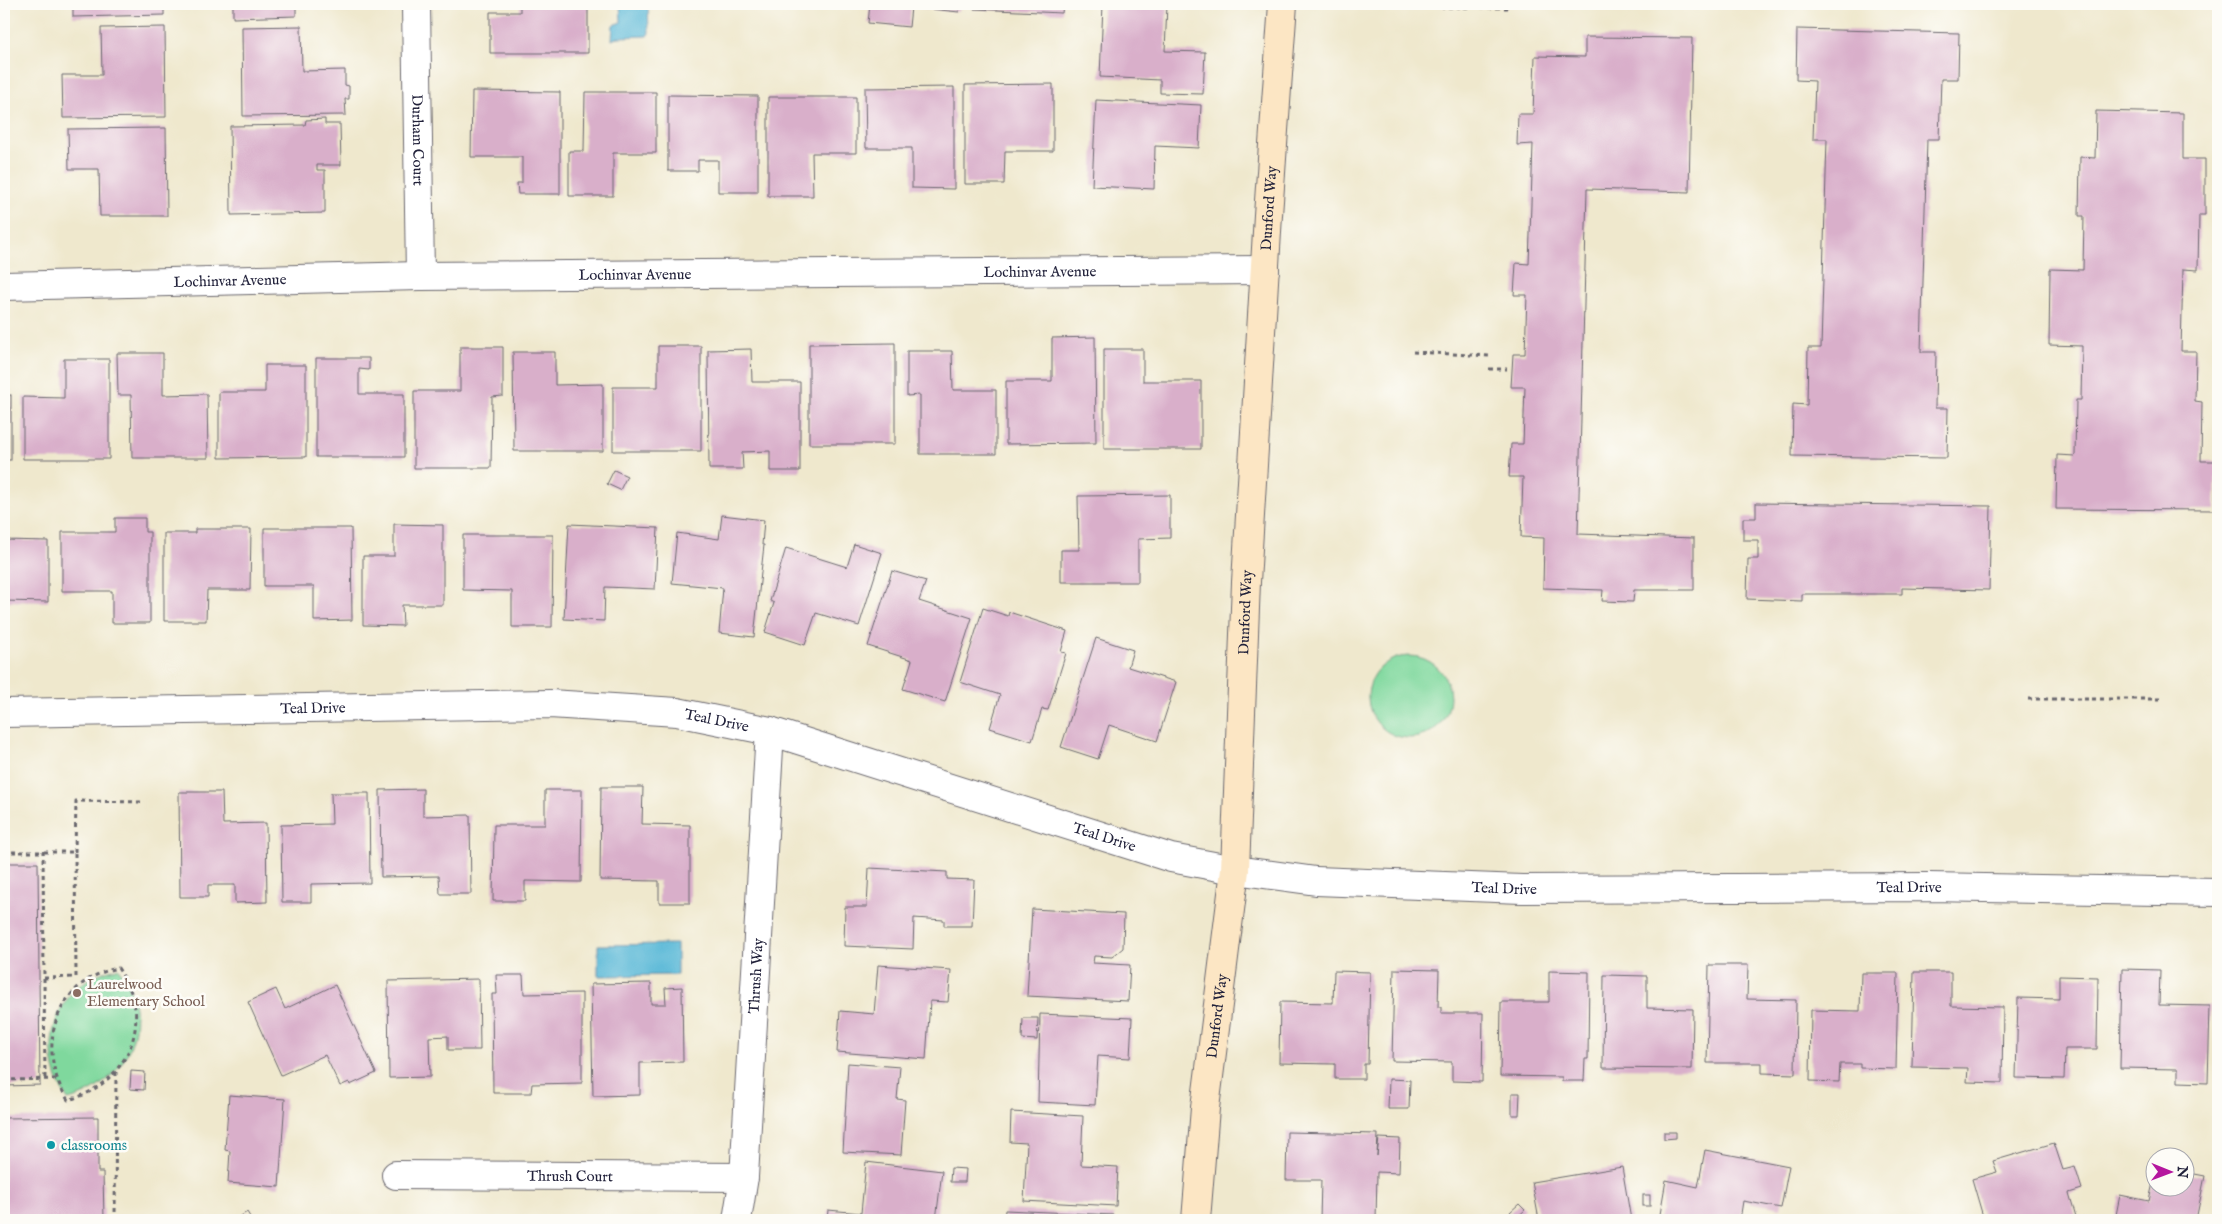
<svg xmlns="http://www.w3.org/2000/svg" width="2222" height="1224" font-family="'IM FELL English',serif">
<style>
.green{fill:#7fd89d;stroke:#507d6c}
.water{fill:#59b8d7;stroke:#3e6d89}
.building{fill:#d9afca}
.lines{fill:none;stroke-linecap:round;stroke-linejoin:round}
.street-casing{stroke:#6a676e;stroke-width:30}
.secondary-casing{stroke:#6a676e;stroke-width:30}
.path{stroke:#6a676e;stroke-width:3;stroke-dasharray:4 4;stroke-linecap:butt}
.street{stroke:#fff;stroke-width:28}
.secondary{stroke:#fce6c4;stroke-width:28}
.education-dot{fill:#8d6e63;stroke:#fdfcf7;stroke-width:2}
.culture-dot{fill:#0f9aa8;stroke:#fdfcf7;stroke-width:2}
.labels{text-anchor:middle;dominant-baseline:central;stroke-width:5;stroke-linejoin:round;paint-order:stroke}
.street-label{font-size:15px;fill:#22223b;stroke:#fdfcf7}
.education-label{font-size:15px;fill:#785e54;stroke:#fdfcf7;text-anchor:start}
.culture-label{font-size:15px;fill:#0d838f;stroke:#fdfcf7;text-anchor:start}
</style>
<rect width="100%" height="100%" fill="#fdfcf7"/>
<filter id="ink" filterUnits="userSpaceOnUse"><feTurbulence type="fractalNoise" baseFrequency=".02" numOctaves="2"/><feDisplacementMap in="SourceGraphic" scale="10" xChannelSelector="R" yChannelSelector="G"/><feConvolveMatrix kernelMatrix="1 2 1 2 8 2 1 2 1" color-interpolation-filters="sRGB"/></filter>
<filter id="wash" filterUnits="userSpaceOnUse"><feTurbulence type="fractalNoise" baseFrequency=".0096" numOctaves="4" result="noise"/><feDisplacementMap in="SourceGraphic" scale="20" xChannelSelector="R" yChannelSelector="G"/><feGaussianBlur stdDeviation="1.12" result="paint"/><feColorMatrix in="noise" values="0 0 0 0 0 0 0 0 0 0 0 0 0 0 0 0 0 1.4 0 .05"/><feComposite in="paint" operator="in"/></filter>
<g filter="url(#wash)">
<rect width="100%" height="100%" fill="#efe8cd"/>
<g class="green">
<circle cx="1409" cy="697" r="41"/>
<path d="M 118,968 C 125,979 132,991 134,1003 C 144,1048 110,1090 68,1100 C 34,1049 55,980 118,968 Z"/>
</g>
<g class="water">
<path d="M 620,4 L 648,4 L 649,33 L 647,36 L 619,37 L 612,40 L 613,25 L 621,22 Z"/>
<path d="M 677,944 L 677,975 L 598,976 L 598,945 Z"/>
</g>
<g id="blocks">
<g class="building">
<path d="M 73,4 L 164,4 L 164,15 L 73,17 Z"/>
<path d="M 233,4 L 296,4 L 296,16 L 233,18 Z"/>
<path d="M 520,4 L 588,4 L 588,53 L 490,53 L 490,12 L 520,12 Z"/>
<path d="M 870,4 L 960,4 L 959,12 L 911,7 L 909,27 L 868,23 Z"/>
<path d="M 975,4 L 1063,4 L 1062,13 L 974,9 Z"/>
<path d="M 1103,4 L 1167,5 L 1165,51 L 1205,52 L 1203,94 L 1160,93 L 1160,80 L 1100,77 Z"/>
<path d="M 301,26 L 302,71 L 345,70 L 345,85 L 349,86 L 349,99 L 345,99 L 346,115 L 243,116 L 242,27 Z"/>
<path d="M 165,27 L 166,117 L 63,118 L 62,75 L 102,75 L 101,28 Z"/>
<path d="M 1797,29 L 1959,33 L 1958,79 L 1941,79 L 1939,139 L 1927,139 L 1921,352 L 1936,352 L 1935,408 L 1948,408 L 1947,458 L 1792,456 L 1793,404 L 1807,405 L 1808,348 L 1821,348 L 1827,139 L 1813,139 L 1815,81 L 1796,80 Z"/>
<path d="M 1585,37 L 1692,38 L 1689,192 L 1587,189 L 1578,534 L 1694,538 L 1694,590 L 1634,590 L 1633,602 L 1602,601 L 1603,590 L 1543,588 L 1544,538 L 1521,537 L 1523,477 L 1509,477 L 1511,444 L 1523,444 L 1525,387 L 1511,387 L 1513,354 L 1525,354 L 1527,295 L 1514,295 L 1516,263 L 1529,264 L 1533,144 L 1517,145 L 1518,114 L 1533,114 L 1535,56 L 1585,57 Z"/>
<path d="M 1053,84 L 1053,151 L 1005,151 L 1004,184 L 965,184 L 965,85 Z"/>
<path d="M 954,87 L 954,189 L 912,188 L 912,148 L 866,148 L 865,88 Z"/>
<path d="M 472,91 L 560,92 L 560,194 L 518,194 L 517,183 L 522,183 L 522,157 L 471,157 Z"/>
<path d="M 585,92 L 656,92 L 656,153 L 613,153 L 613,196 L 569,196 L 569,151 L 584,151 Z"/>
<path d="M 668,95 L 758,96 L 758,192 L 718,192 L 718,160 L 698,160 L 698,171 L 668,171 Z"/>
<path d="M 768,97 L 856,97 L 856,153 L 812,153 L 813,196 L 768,196 Z"/>
<path d="M 1096,100 L 1201,105 L 1199,148 L 1155,146 L 1154,189 L 1092,186 Z"/>
<path d="M 2096,111 L 2183,113 L 2183,159 L 2205,159 L 2205,215 L 2199,215 L 2198,270 L 2183,269 L 2181,351 L 2196,351 L 2195,401 L 2202,402 L 2201,461 L 2216,461 L 2215,510 L 2056,509 L 2057,455 L 2075,456 L 2076,400 L 2081,400 L 2082,346 L 2049,345 L 2050,269 L 2083,270 L 2084,216 L 2079,216 L 2080,157 L 2095,158 Z"/>
<path d="M 325,119 L 325,124 L 340,124 L 341,165 L 317,165 L 317,170 L 325,170 L 325,213 L 231,215 L 230,126 L 305,125 L 306,120 Z"/>
<path d="M 166,128 L 167,216 L 100,216 L 99,169 L 69,169 L 68,129 Z"/>
<path d="M 1095,337 L 1096,443 L 1006,444 L 1006,381 L 1052,381 L 1052,338 Z"/>
<path d="M 895,343 L 895,444 L 809,444 L 809,344 Z"/>
<path d="M 658,346 L 701,346 L 701,451 L 613,451 L 613,387 L 658,387 Z"/>
<path d="M 460,347 L 503,347 L 503,396 L 492,397 L 491,468 L 414,468 L 414,391 L 460,391 Z"/>
<path d="M 751,349 L 752,382 L 800,382 L 800,471 L 770,471 L 770,451 L 742,452 L 743,469 L 709,469 L 708,350 Z"/>
<path d="M 1104,349 L 1143,349 L 1143,381 L 1201,381 L 1201,449 L 1104,449 Z"/>
<path d="M 907,351 L 952,351 L 953,390 L 996,390 L 996,454 L 920,454 L 920,395 L 907,396 Z"/>
<path d="M 513,352 L 555,352 L 555,385 L 603,384 L 603,451 L 514,451 Z"/>
<path d="M 117,353 L 163,353 L 163,395 L 207,394 L 208,458 L 132,458 L 131,395 L 118,395 Z"/>
<path d="M 316,358 L 369,358 L 369,370 L 359,369 L 359,394 L 404,394 L 404,457 L 316,457 Z"/>
<path d="M 64,359 L 109,359 L 109,459 L 23,459 L 23,397 L 64,398 Z"/>
<path d="M 265,365 L 306,365 L 306,457 L 219,458 L 219,392 L 265,392 Z"/>
<rect x="4" y="395" width="7" height="65"/>
<path d="M 614,470 L 627,476 L 620,490 L 607,484 Z"/>
<path d="M 1170,495 L 1170,538 L 1138,539 L 1138,582 L 1061,582 L 1061,550 L 1079,550 L 1078,496 Z"/>
<path d="M 1756,503 L 1991,506 L 1989,590 L 1902,588 L 1902,594 L 1802,594 L 1802,601 L 1747,599 L 1748,559 L 1758,559 L 1758,540 L 1743,540 L 1743,518 L 1756,518 Z"/>
<path d="M 722,515 L 764,520 L 762,545 L 764,545 L 754,637 L 719,633 L 723,588 L 672,583 L 677,533 L 719,539 Z"/>
<path d="M 115,518 L 145,518 L 145,532 L 150,532 L 150,623 L 112,623 L 112,591 L 62,591 L 62,532 L 115,532 Z"/>
<path d="M 394,524 L 443,525 L 443,605 L 402,605 L 403,626 L 363,625 L 363,556 L 394,556 Z"/>
<path d="M 569,524 L 658,528 L 655,589 L 605,587 L 604,621 L 564,619 Z"/>
<path d="M 264,528 L 351,528 L 352,620 L 314,621 L 314,586 L 264,586 Z"/>
<path d="M 195,529 L 251,529 L 250,590 L 207,590 L 206,621 L 164,621 L 164,533 L 195,533 Z"/>
<path d="M 463,535 L 553,535 L 552,627 L 512,627 L 512,591 L 463,590 Z"/>
<path d="M 4,540 L 48,541 L 48,602 L 4,601 Z"/>
<path d="M 854,544 L 882,553 L 859,626 L 816,613 L 805,645 L 765,632 L 774,603 L 770,601 L 786,548 L 847,567 Z"/>
<path d="M 892,571 L 926,581 L 919,601 L 972,618 L 945,702 L 903,689 L 912,660 L 868,646 Z"/>
<path d="M 983,608 L 1008,616 L 1009,612 L 1067,631 L 1061,652 L 1066,653 L 1048,710 L 1042,709 L 1032,741 L 990,728 L 1000,695 L 960,682 Z"/>
<path d="M 1096,638 L 1133,650 L 1128,667 L 1176,682 L 1157,741 L 1109,725 L 1098,759 L 1061,747 Z"/>
<path d="M 601,787 L 643,787 L 642,824 L 690,825 L 690,903 L 659,903 L 659,881 L 600,880 Z"/>
<path d="M 423,789 L 423,816 L 470,815 L 471,894 L 440,894 L 439,876 L 381,877 L 380,790 Z"/>
<path d="M 545,790 L 582,790 L 581,882 L 525,881 L 525,901 L 493,901 L 494,825 L 545,825 Z"/>
<path d="M 179,792 L 222,792 L 223,824 L 266,823 L 267,902 L 235,903 L 235,885 L 208,885 L 208,897 L 180,897 Z"/>
<path d="M 331,793 L 369,793 L 370,883 L 311,884 L 311,902 L 282,902 L 281,825 L 332,824 Z"/>
<path d="M 4,863 L 38,863 L 40,1085 L 4,1086 Z"/>
<path d="M 869,868 L 947,872 L 947,879 L 974,880 L 972,926 L 944,926 L 944,920 L 914,918 L 913,949 L 844,946 L 845,907 L 867,907 Z"/>
<path d="M 1032,909 L 1124,914 L 1123,948 L 1112,957 L 1094,956 L 1093,963 L 1130,965 L 1128,1001 L 1027,996 Z"/>
<path d="M 878,965 L 951,970 L 948,1002 L 930,1001 L 926,1059 L 837,1052 L 840,1011 L 874,1014 Z"/>
<path d="M 1709,965 L 1748,965 L 1747,999 L 1796,1000 L 1795,1074 L 1762,1073 L 1762,1063 L 1707,1063 Z"/>
<path d="M 1394,969 L 1439,970 L 1438,1007 L 1441,1007 L 1441,1013 L 1483,1013 L 1482,1082 L 1452,1081 L 1452,1062 L 1392,1061 Z"/>
<path d="M 2122,969 L 2160,970 L 2159,1005 L 2210,1006 L 2208,1083 L 2178,1082 L 2178,1069 L 2120,1068 Z"/>
<path d="M 1334,971 L 1370,972 L 1368,1064 L 1364,1064 L 1364,1079 L 1335,1079 L 1335,1064 L 1279,1063 L 1280,1002 L 1333,1003 Z"/>
<path d="M 1549,971 L 1589,972 L 1588,1059 L 1585,1059 L 1584,1081 L 1562,1081 L 1562,1077 L 1500,1076 L 1501,1002 L 1549,1002 Z"/>
<path d="M 1914,972 L 1951,972 L 1951,1006 L 2003,1007 L 2002,1083 L 1967,1082 L 1968,1068 L 1912,1067 Z"/>
<path d="M 1861,973 L 1898,973 L 1896,1069 L 1860,1068 L 1860,1064 L 1840,1064 L 1839,1082 L 1810,1081 L 1811,1010 L 1860,1011 Z"/>
<path d="M 496,975 L 523,975 L 524,994 L 582,993 L 582,1083 L 532,1084 L 531,1093 L 493,1093 L 492,994 L 497,994 Z"/>
<path d="M 1604,975 L 1647,976 L 1647,1008 L 1693,1009 L 1692,1069 L 1603,1068 Z"/>
<path d="M 2059,976 L 2098,977 L 2097,1049 L 2065,1049 L 2064,1079 L 2016,1078 L 2018,998 L 2059,999 Z"/>
<path d="M 479,979 L 480,1050 L 448,1050 L 448,1036 L 429,1037 L 430,1077 L 389,1078 L 388,981 Z"/>
<path d="M 651,983 L 651,1004 L 666,1004 L 665,988 L 682,987 L 683,1062 L 640,1063 L 640,1095 L 593,1096 L 591,984 Z"/>
<path d="M 335,985 L 376,1073 L 350,1085 L 349,1082 L 340,1086 L 325,1055 L 281,1075 L 248,1002 L 276,989 L 285,1009 Z"/>
<path d="M 1040,1014 L 1132,1018 L 1130,1058 L 1098,1056 L 1095,1105 L 1038,1102 Z"/>
<path d="M 1023,1018 L 1038,1018 L 1037,1040 L 1022,1039 Z"/>
<path d="M 848,1063 L 900,1067 L 897,1099 L 905,1100 L 901,1155 L 843,1152 Z"/>
<path d="M 131,1071 L 145,1072 L 144,1090 L 130,1089 Z"/>
<path d="M 1389,1079 L 1410,1080 L 1409,1109 L 1388,1109 Z"/>
<path d="M 1512,1093 L 1520,1093 L 1519,1115 L 1512,1115 Z"/>
<path d="M 229,1095 L 285,1099 L 279,1187 L 228,1183 L 230,1151 L 225,1150 Z"/>
<path d="M 1011,1112 L 1083,1116 L 1081,1165 L 1118,1167 L 1116,1206 L 1024,1201 L 1027,1143 L 1010,1142 Z"/>
<path d="M 98,1117 L 98,1172 L 103,1172 L 104,1220 L 4,1220 L 4,1118 Z"/>
<path d="M 1287,1132 L 1378,1134 L 1377,1156 L 1379,1138 L 1400,1139 L 1399,1173 L 1377,1172 L 1376,1220 L 1320,1220 L 1321,1180 L 1286,1180 Z"/>
<path d="M 1664,1132 L 1676,1132 L 1676,1138 L 1664,1139 Z"/>
<path d="M 2054,1143 L 2063,1170 L 2075,1167 L 2082,1189 L 2069,1193 L 2077,1220 L 1984,1220 L 1972,1179 L 1997,1172 L 1993,1161 Z"/>
<path d="M 1705,1150 L 1789,1166 L 1781,1208 L 1743,1201 L 1740,1220 L 1659,1220 L 1666,1180 L 1698,1187 Z"/>
<path d="M 866,1162 L 942,1171 L 936,1220 L 827,1220 L 828,1210 L 861,1213 Z"/>
<path d="M 1622,1167 L 1631,1220 L 1539,1220 L 1532,1182 Z"/>
<path d="M 951,1168 L 966,1169 L 965,1182 L 950,1182 Z"/>
<path d="M 2184,1172 L 2205,1176 L 2196,1220 L 2115,1220 L 2120,1195 L 2149,1201 L 2154,1178 L 2154,1186 L 2184,1186 Z"/>
<rect x="1643" y="1195" width="7" height="11"/>
<path d="M 1519,1204 L 1525,1210 L 1515,1219 L 1510,1212 Z"/>
<path d="M 1005,1210 L 1114,1215 L 1113,1220 L 1004,1220 Z"/>
<path d="M 247,1212 L 252,1220 L 235,1220 Z"/>
</g>
</g>
</g>
<g filter="url(#ink)">
<use href="#blocks" fill-opacity="0" stroke="#6a676e" stroke-width="1"/>
<g class="lines">
<defs>
<g id="street">
<path id="s1" d="M 416,4 L 420,276"/>
<path id="s2" d="M 4,286 L 420,276 L 1265,270"/>
<path id="s3" d="M 4,713 L 550,704 L 677,712 L 770,731 L 1171,858 L 1235,870 L 1316,881 L 1522,889 L 1929,887 L 2218,892"/>
<path id="s4" d="M 396,1175 L 744,1177"/>
<path id="s5" d="M 737,1220 L 744,1177 L 770,731"/>
</g>
<g id="secondary">
<path id="s6" d="M 1196,1220 L 1205,1108 L 1235,870 L 1246,582 L 1268,215 L 1283,4"/>
</g>
</defs>
<use href="#street" class="street-casing"/>
<use href="#secondary" class="secondary-casing"/>
<g class="path">
<path d="M 1432,7 L 1511,8"/>
<path d="M 1413,352 L 1490,356"/>
<path d="M 1489,369 L 1507,369"/>
<path d="M 2028,699 L 2161,699"/>
<path d="M 4,852 L 75,852 L 76,977 L 44,978 L 43,851"/>
<path d="M 75,852 L 76,801 L 145,802"/>
<path d="M 118,968 C 125,979 132,991 134,1003 C 144,1048 110,1090 68,1100 C 34,1049 55,980 118,968 Z"/>
<path d="M 44,978 L 45,1079"/>
<path d="M 4,1080 L 58,1079"/>
<path d="M 115,1220 L 116,1071"/>
</g>
<use href="#street" class="street"/>
<use href="#secondary" class="secondary"/>
</g>
</g>
<circle class="education-dot" cx="77" cy="993" r="5"/>
<circle class="culture-dot" cx="51" cy="1145" r="5"/>
<g class="labels">
<g class="street-label">
<text stroke="none"><textPath href="#s1" startOffset="136">Durham Court</textPath></text>
<text stroke="none"><textPath href="#s6" startOffset="1015">Dunford Way</textPath></text>
<text stroke="none"><textPath href="#s2" startOffset="1036">Lochinvar Avenue</textPath></text>
<text stroke="none"><textPath href="#s2" startOffset="631">Lochinvar Avenue</textPath></text>
<text stroke="none"><textPath href="#s2" startOffset="226">Lochinvar Avenue</textPath></text>
<text stroke="none"><textPath href="#s6" startOffset="610">Dunford Way</textPath></text>
<text stroke="none"><textPath href="#s3" startOffset="309">Teal Drive</textPath></text>
<text stroke="none"><textPath href="#s3" startOffset="714">Teal Drive</textPath></text>
<text stroke="none"><textPath href="#s3" startOffset="1119">Teal Drive</textPath></text>
<text stroke="none"><textPath href="#s3" startOffset="1524">Teal Drive</textPath></text>
<text stroke="none"><textPath href="#s3" startOffset="1929">Teal Drive</textPath></text>
<text stroke="none"><textPath href="#s5" startOffset="245">Thrush Way</textPath></text>
<text stroke="none"><textPath href="#s6" startOffset="205">Dunford Way</textPath></text>
<text stroke="none"><textPath href="#s4" startOffset="174">Thrush Court</textPath></text>
</g>
<g class="education-label">
<text x="87" y="984">Laurelwood<tspan x="87" dy="17">Elementary School</tspan></text>
</g>
<g class="culture-label">
<text x="61" y="1145">classrooms</text>
</g>
</g>
<rect width="2222" height="1224" fill="none" stroke="#fdfcf7" stroke-width="20"/>
<g transform="translate(2170 1172) rotate(91)"><circle r="24" fill="#fdfcf7" stroke="#a5a5ac"/>
<path d="M0-4L9 19L0 12L-9 19Z" fill="#b5179e"/>
<text y="-8" font-size="14" font-weight="bold" text-anchor="middle" fill="#22223b">N</text>
</g>
</svg>
